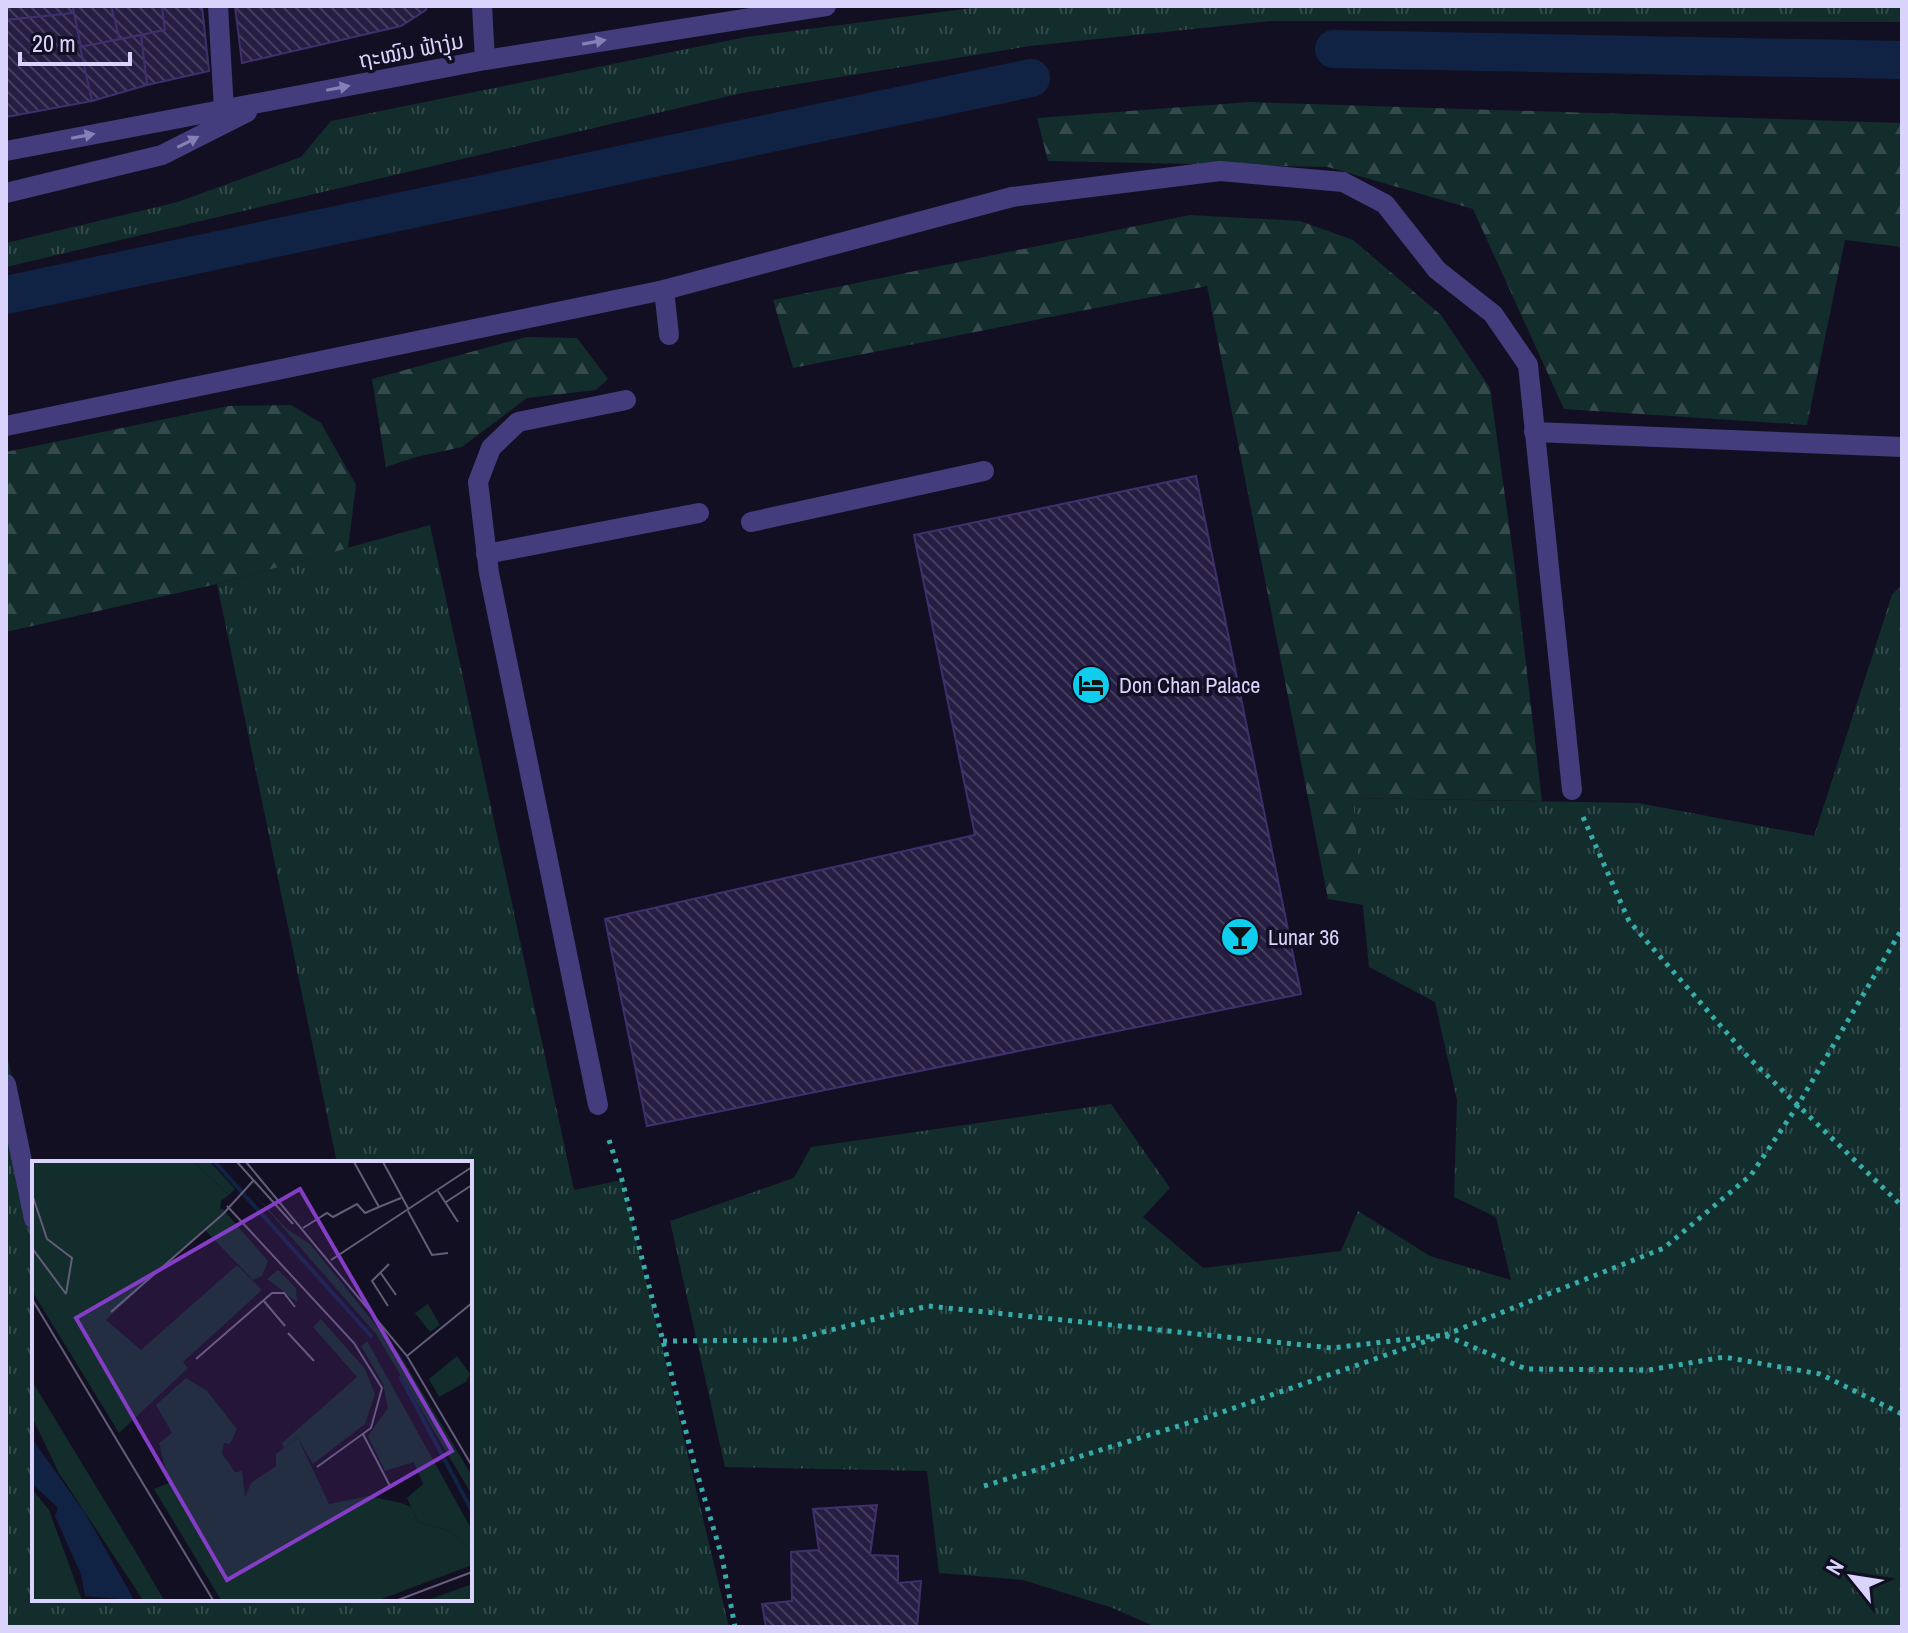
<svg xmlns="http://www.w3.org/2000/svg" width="1908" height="1633" font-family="'Archivo Narrow','Noto Sans Lao',sans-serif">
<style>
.grass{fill:url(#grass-tufts)}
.forest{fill:url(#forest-firs)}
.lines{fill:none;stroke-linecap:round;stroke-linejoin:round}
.canal{stroke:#112345;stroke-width:38}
.building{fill:url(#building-back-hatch);stroke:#3f306d;stroke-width:2}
.path{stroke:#36adab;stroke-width:5;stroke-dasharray:4 6;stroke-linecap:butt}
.minor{stroke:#433d7e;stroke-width:20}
.oneway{fill:#8780b7}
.labels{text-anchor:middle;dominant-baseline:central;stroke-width:7;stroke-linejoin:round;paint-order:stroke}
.street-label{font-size:22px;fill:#dad3fc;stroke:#130f22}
.poi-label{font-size:22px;fill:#dad3fc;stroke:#130f22;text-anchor:start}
.inset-river{fill:none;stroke:#112345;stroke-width:4}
.inset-road{fill:none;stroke:#635d79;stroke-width:2}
.view{fill:#843dc5;fill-opacity:0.15;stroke:#843dc5;stroke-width:4}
.inset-edge{fill:none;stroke:#dad3fc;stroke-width:4}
</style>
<defs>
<pattern id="grass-tufts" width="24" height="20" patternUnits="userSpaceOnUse" patternTransform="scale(2)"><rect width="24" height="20" fill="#132c2c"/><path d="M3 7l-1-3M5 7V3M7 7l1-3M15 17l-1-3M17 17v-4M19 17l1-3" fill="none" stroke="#354a4c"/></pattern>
<pattern id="forest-firs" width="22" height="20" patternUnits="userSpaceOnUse" patternTransform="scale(2)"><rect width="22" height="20" fill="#132c2c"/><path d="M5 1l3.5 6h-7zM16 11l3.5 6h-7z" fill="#354a4c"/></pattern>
<pattern id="building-back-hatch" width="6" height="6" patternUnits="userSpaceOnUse" patternTransform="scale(2)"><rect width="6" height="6" fill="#261d42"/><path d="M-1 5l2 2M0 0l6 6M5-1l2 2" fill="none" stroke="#453d5e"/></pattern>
</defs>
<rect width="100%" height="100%" fill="#130f22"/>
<g class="grass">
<path d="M 988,6 L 1902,6 L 1902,22 L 1270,21 L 1030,46 L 742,93 L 6,267 L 6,243 L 178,202 L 301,157 L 331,121 L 746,37 Z"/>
<path d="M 430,525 L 574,1190 L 622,1180 L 729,1627 L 6,1627 L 6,1051 L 34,1175 L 34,1599 L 470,1599 L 470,1163 L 337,1163 L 217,584 Z"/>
<path d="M 1902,584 L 1902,1627 L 1156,1627 L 1110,1607 L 1023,1580 L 939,1573 L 927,1471 L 725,1467 L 670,1221 L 794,1178 L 811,1147 L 1111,1104 L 1170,1188 L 1143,1217 L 1203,1268 L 1341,1251 L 1358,1211 L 1430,1256 L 1511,1280 L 1496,1217 L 1454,1197 L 1457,1100 L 1435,1002 L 1369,967 L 1352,798 L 1638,803 L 1814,836 L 1892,595 Z"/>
</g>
<g class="forest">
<path d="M 1249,102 L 1902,123 L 1902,247 L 1845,240 L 1807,425 L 1564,409 L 1473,209 L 1328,167 L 1048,161 L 1037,118 Z"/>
<path d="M 1190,215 L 1300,221 L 1353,240 L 1441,315 L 1490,388 L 1514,561 L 1542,801 L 1353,798 L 1363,905 L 1328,899 L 1207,286 L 793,368 L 773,300 Z"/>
<path d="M 526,337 L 577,338 L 608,379 L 596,390 L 527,398 L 462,447 L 416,457 L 386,467 L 372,379 Z"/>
<path d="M 291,405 L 321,423 L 356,485 L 348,548 L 217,584 L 6,632 L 6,452 L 228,406 Z"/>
</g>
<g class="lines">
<g class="canal">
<path d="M 1334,49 L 1902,60"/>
<path d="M 6,295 L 1031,78"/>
</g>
</g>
<g class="building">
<path d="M 6,6 L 73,6 L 74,13 L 6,20 Z"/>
<path d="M 73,6 L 111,6 L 120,39 L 80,47 Z"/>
<path d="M 111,6 L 162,6 L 165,30 L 120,39 Z"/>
<path d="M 162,6 L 202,6 L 209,71 L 147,85 L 141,35 L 165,30 Z"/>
<path d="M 235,6 L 426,6 L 426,10 L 401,26 L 242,63 Z"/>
<path d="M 74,13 L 92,101 L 6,117 L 6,20 Z"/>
<path d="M 141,35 L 147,85 L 92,101 L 80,47 Z"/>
<path d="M 1196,476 L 1301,994 L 647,1126 L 605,919 L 975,835 L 914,535 Z"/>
<path d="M 877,1505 L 870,1555 L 898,1556 L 898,1583 L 921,1581 L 917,1627 L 766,1627 L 762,1604 L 792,1601 L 791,1552 L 819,1550 L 813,1509 Z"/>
</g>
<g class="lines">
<g class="path">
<path d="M 1583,817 L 1629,921 L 1748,1057 L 1902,1206"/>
<path d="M 609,1140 L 622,1180 L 694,1463 L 722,1557 L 735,1627"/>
<path d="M 1445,1335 L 1664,1248 L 1751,1175 L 1798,1105 L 1902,929"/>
<path d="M 663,1341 L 791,1340 L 928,1306 L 1332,1348 L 1444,1335 L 1526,1369 L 1649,1370 L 1724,1357 L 1820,1374 L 1902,1414"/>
<path d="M 984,1486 L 1211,1416 L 1435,1338"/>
</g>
<g class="minor">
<path d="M 218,6 L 224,110"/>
<path d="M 482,6 L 485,60"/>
<path d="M 6,151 L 485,60 L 826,6"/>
<path d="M 6,193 L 162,155 L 247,112"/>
<path d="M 664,290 L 669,335"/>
<path d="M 6,426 L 664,290 L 1012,197 L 1220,171 L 1343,182 L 1385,204 L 1437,270 L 1493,314 L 1528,365 L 1572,790"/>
<path d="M 1534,432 L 1902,447"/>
<path d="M 751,522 L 984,471"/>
<path d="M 486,554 L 699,513"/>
<path d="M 6,1084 L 34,1219"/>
<path d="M 598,1105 L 489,573 L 478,482 L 491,448 L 518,422 L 626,400"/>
</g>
</g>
<defs><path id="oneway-solid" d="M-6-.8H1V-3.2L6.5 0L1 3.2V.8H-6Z" transform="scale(2)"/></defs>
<g class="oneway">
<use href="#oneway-solid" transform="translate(594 42) rotate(-10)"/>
<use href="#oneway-solid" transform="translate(338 88) rotate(-11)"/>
<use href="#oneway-solid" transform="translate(83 136) rotate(-11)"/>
<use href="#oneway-solid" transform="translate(188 142) rotate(-27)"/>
</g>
<defs>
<symbol id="hotel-disc" viewBox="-11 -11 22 22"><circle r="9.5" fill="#0fcded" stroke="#130f22"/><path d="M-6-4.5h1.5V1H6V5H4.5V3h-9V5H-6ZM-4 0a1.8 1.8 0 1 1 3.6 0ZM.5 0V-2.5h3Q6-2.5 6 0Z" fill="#111"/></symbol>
<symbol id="bar-disc" viewBox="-11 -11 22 22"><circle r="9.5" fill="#0fcded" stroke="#130f22"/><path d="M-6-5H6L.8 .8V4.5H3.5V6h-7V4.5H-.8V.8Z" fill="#111"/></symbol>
</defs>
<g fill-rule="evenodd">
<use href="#hotel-disc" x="1069" y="663" width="44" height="44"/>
<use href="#bar-disc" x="1218" y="915" width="44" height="44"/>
</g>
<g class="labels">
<g class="street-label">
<text transform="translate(411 50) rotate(-11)">ຖະໝົນ ຟ້າງຸ່ມ</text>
</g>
<g class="poi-label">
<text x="1119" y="685">Don Chan Palace</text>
<text x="1268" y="937">Lunar 36</text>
</g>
</g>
<g transform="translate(32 1161)">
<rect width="440" height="440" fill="#130f22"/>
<path d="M 0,1 L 162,1 L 197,34 L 189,40 L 188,53 L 74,159 L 109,189 L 205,104 L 230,129 L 151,201 L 156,207 L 87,272 L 0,130 ZM 220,31 L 255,68 L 278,83 L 368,194 L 440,315 L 440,334 L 344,173 ZM 396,143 L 408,164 L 398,171 L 383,152 ZM 154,217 L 175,230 L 205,268 L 198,283 L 192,282 L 190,293 L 203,311 L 210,310 L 213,336 L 219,322 L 244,305 L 244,293 L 266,277 L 297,343 L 337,335 L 369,342 L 379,346 L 386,361 L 418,370 L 440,392 L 440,404 L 347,439 L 189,439 L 122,328 L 137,322 L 127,282 L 140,272 L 124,244 ZM 0,220 L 102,388 L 132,439 L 111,439 L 27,312 L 0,256 ZM 0,328 L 17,349 L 50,439 L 0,439 ZM 440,423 L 440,439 L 396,439 Z" fill="#132c2c"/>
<path d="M 162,1 L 178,1 L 203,28 L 197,34 ZM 190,47 L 236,100 L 230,115 L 221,119 L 172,68 ZM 246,109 L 264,127 L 265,141 L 235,118 ZM 289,158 L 333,208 L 343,233 L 333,263 L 281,303 L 266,277 L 252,287 L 250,282 L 325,216 L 281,166 ZM 335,180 L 440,369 L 440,392 L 418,370 L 386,361 L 375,337 L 391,323 L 382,301 L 353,310 L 336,275 L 356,247 L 351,223 L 329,185 ZM 425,195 L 438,213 L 434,221 L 407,236 L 397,218 Z" fill="#132c2c"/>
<path d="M 0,278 L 53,352 L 102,439 L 53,435 L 49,413 L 23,355 L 26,347 L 0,322 Z" fill="#112345"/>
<path class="inset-river" d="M 183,1 L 340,176M 368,215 L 440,350"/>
<path class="inset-road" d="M 205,1 L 261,63M 214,1 L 375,195 L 440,305M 322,1 L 347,46 L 369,37M 351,1 L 377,49M 406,30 L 426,61M 0,33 L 15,78 L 40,97 L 34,133M 414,41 L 440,24M 195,45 L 322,182 L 350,227 L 339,267 L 285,306M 376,50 L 400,94 L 416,92M 271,67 L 295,52 L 301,56 L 325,43 L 333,52 L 347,46M 0,87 L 34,133M 299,99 L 440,6M 348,111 L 364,134M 0,138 L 181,439M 231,139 L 253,165M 356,145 L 340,120 L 357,103M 79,151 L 191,53 L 221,20M 256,172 L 282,200M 375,195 L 440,142M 164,198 L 240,132 L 252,132 L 263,146M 331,273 L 359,327M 366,439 L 440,411"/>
<path class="view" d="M 268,28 L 420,290 L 195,419 L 44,157 Z"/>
<rect width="440" height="440" class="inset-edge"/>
</g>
<rect width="1908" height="1633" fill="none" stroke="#dad3fc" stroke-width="16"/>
<g transform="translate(1852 1577) rotate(300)" stroke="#130f22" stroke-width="6" paint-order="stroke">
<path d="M0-6L14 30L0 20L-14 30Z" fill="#dad3fc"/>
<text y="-12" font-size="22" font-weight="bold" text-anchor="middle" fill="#dad3fc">N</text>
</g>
<path d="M20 52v12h110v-12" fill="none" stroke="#dad3fc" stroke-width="4"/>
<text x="32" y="52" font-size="24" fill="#dad3fc" stroke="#130f22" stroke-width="6" paint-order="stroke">20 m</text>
</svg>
